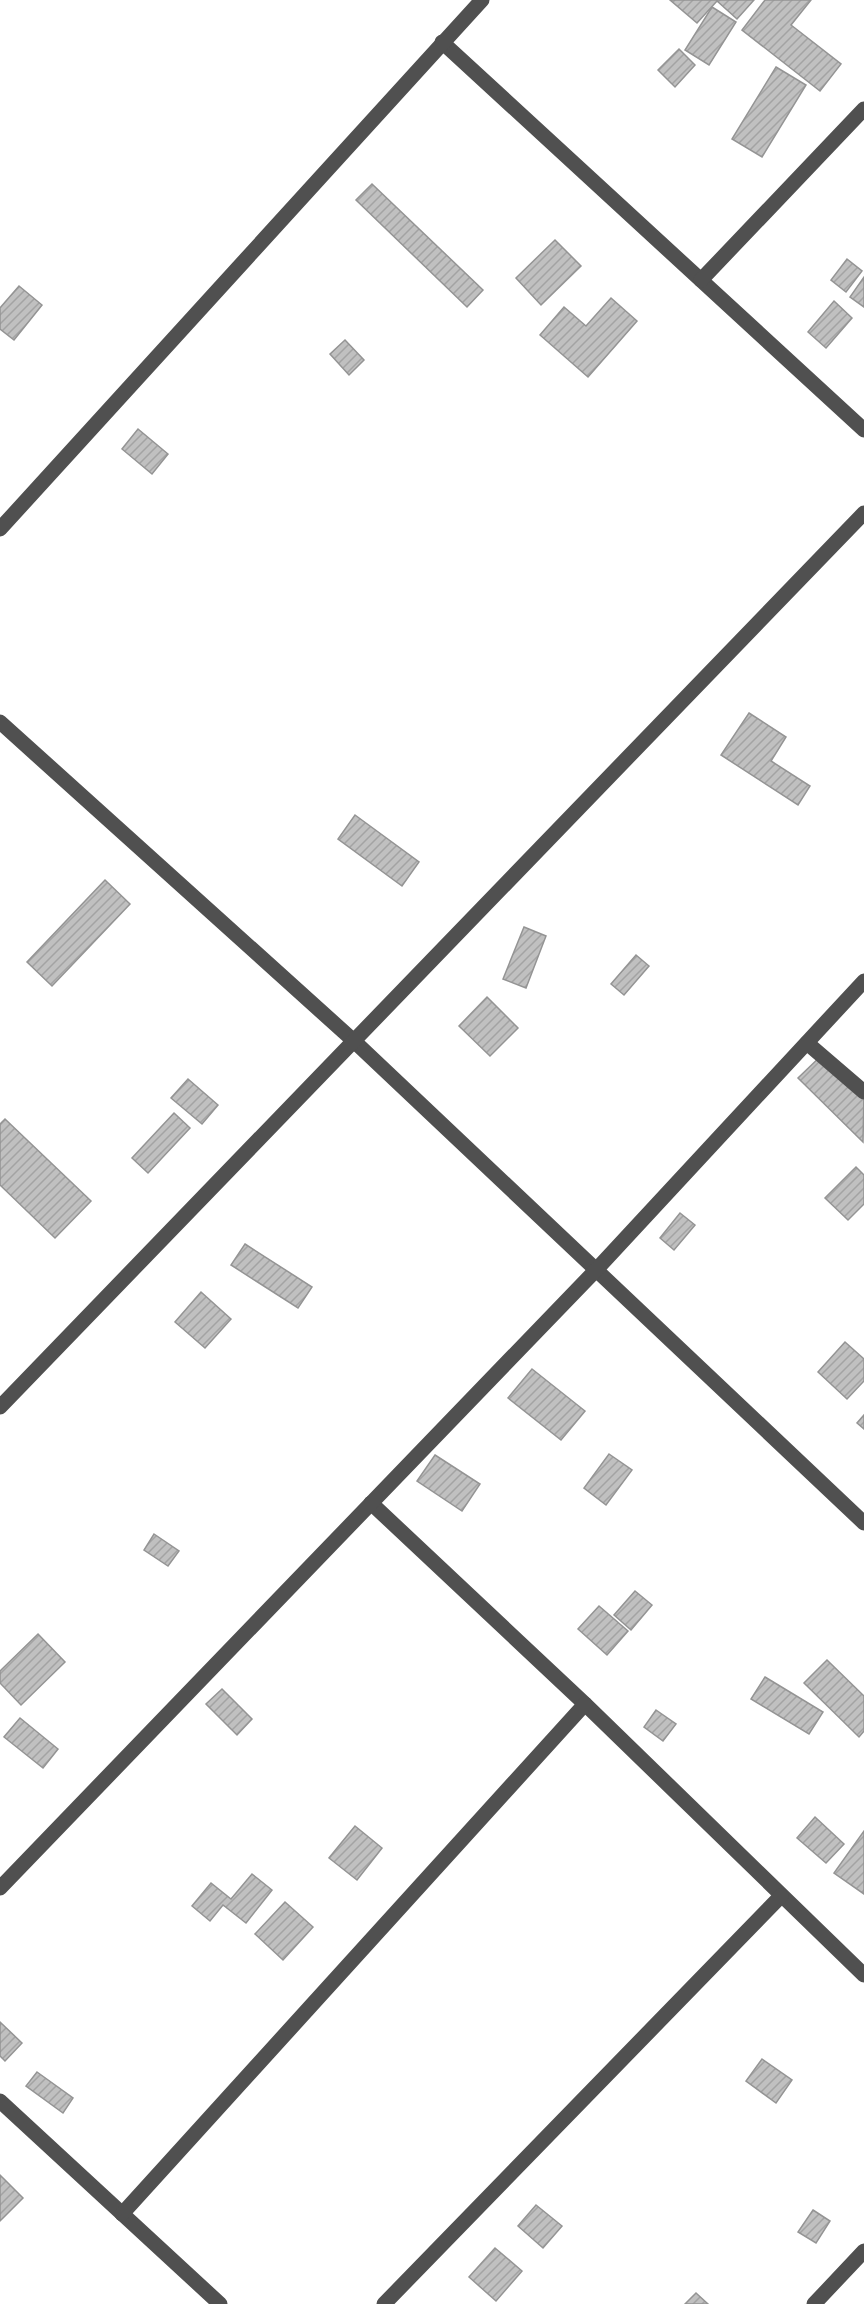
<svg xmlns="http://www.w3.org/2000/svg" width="864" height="2304" font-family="Barlow,sans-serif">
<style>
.building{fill:url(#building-hatch);stroke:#949494;stroke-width:1.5}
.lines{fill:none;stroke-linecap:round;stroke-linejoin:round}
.minor{stroke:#505050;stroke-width:15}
</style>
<defs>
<pattern id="building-hatch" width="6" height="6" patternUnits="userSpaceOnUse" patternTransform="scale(1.5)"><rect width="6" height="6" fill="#c0c0c0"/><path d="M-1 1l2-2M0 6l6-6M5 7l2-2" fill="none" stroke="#a3a3a3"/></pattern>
</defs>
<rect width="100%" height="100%" fill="#fff"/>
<g class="building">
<path d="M 670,0 L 754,0 L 737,19 L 717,1 L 697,23 Z"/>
<path d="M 765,0 L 811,0 L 791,25 L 841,64 L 820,91 L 742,30 Z"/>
<path d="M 712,7 L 736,22 L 709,65 L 685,50 Z"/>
<path d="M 679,49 L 695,65 L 675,87 L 658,70 Z"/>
<path d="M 776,67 L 806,85 L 762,157 L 732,139 Z"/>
<path d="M 372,184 L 483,290 L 467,307 L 356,200 Z"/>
<path d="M 555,240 L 581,266 L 541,305 L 516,278 Z"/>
<path d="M 847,259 L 862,271 L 846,292 L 831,280 Z"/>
<path d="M 864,277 L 864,307 L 850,297 Z"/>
<path d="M 19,286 L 42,305 L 14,340 L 0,329 L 0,308 Z"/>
<path d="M 611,298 L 637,321 L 588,377 L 540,335 L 564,307 L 586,326 Z"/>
<path d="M 834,301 L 852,318 L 826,348 L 808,332 Z"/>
<path d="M 345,340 L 364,360 L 349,375 L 330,354 Z"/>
<path d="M 138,429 L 168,454 L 152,474 L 122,449 Z"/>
<path d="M 749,713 L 786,737 L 771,761 L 810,786 L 798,805 L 721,755 Z"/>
<path d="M 355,815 L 419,862 L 402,886 L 338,839 Z"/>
<path d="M 105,880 L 130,904 L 52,986 L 27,962 Z"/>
<path d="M 524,927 L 546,936 L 526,988 L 503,979 Z"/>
<path d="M 636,955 L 649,966 L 624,995 L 611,984 Z"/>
<path d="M 487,997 L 518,1028 L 490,1056 L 459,1026 Z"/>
<path d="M 825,1052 L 864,1091 L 863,1142 L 798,1078 Z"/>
<path d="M 188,1079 L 218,1105 L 202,1124 L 171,1098 Z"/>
<path d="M 174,1113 L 190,1128 L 148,1173 L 132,1158 Z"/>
<path d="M 5,1119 L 91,1201 L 55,1238 L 0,1185 L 0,1124 Z"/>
<path d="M 856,1167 L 864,1175 L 864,1204 L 848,1220 L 825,1198 Z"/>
<path d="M 680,1213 L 695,1225 L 674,1250 L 660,1238 Z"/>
<path d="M 245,1244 L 312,1287 L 298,1308 L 231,1265 Z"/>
<path d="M 201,1292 L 231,1319 L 205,1348 L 175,1322 Z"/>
<path d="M 845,1342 L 864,1359 L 864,1381 L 847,1399 L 818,1372 Z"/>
<path d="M 532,1369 L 585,1411 L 561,1440 L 508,1398 Z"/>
<path d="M 864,1415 L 864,1429 L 857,1423 Z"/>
<path d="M 609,1454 L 632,1470 L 606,1505 L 584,1488 Z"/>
<path d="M 435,1455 L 480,1484 L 462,1511 L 417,1481 Z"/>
<path d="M 154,1534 L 179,1551 L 168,1566 L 144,1550 Z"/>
<path d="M 635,1591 L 652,1605 L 631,1630 L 614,1615 Z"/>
<path d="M 599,1606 L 628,1631 L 607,1655 L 578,1629 Z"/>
<path d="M 38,1634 L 65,1662 L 21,1705 L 0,1683 L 0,1671 Z"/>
<path d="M 827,1660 L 864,1696 L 864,1731 L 859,1737 L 804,1683 Z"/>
<path d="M 765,1677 L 823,1712 L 809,1734 L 751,1699 Z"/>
<path d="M 222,1689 L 252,1719 L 237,1735 L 206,1704 Z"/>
<path d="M 656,1710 L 676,1724 L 663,1741 L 644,1727 Z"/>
<path d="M 20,1718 L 58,1749 L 43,1768 L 4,1737 Z"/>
<path d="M 815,1817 L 844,1844 L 826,1863 L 797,1838 Z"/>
<path d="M 355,1826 L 382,1848 L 357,1880 L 329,1858 Z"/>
<path d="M 864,1831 L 864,1894 L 834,1873 Z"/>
<path d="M 252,1874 L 272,1890 L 246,1923 L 223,1905 L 210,1921 L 192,1906 L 211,1883 L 231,1899 Z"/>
<path d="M 285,1902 L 313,1927 L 283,1960 L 255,1934 Z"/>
<path d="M 0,2022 L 22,2043 L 5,2061 L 0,2056 Z"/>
<path d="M 762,2059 L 792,2080 L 776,2103 L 746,2081 Z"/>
<path d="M 37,2072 L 73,2098 L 63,2113 L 26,2086 Z"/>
<path d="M 0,2175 L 23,2198 L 0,2221 Z"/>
<path d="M 536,2205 L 562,2226 L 543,2248 L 518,2226 Z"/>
<path d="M 813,2210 L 830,2221 L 816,2243 L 798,2232 Z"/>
<path d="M 495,2248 L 522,2271 L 496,2301 L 469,2277 Z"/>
<path d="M 696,2293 L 708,2304 L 685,2304 Z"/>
</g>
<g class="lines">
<g class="minor">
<path d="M 442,42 L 864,430"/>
<path d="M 701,280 L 864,109"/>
<path d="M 0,529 L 482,0"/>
<path d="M 0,722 L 355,1042 L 864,1523"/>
<path d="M 807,1043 L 864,1092"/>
<path d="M 0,1407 L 864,513"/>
<path d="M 371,1503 L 585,1704 L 864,1975"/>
<path d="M 0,1888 L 596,1270 L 864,981"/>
<path d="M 0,2101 L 220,2304"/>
<path d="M 122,2214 L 585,1704"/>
<path d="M 384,2304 L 781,1896"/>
<path d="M 814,2304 L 864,2251"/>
</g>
</g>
</svg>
